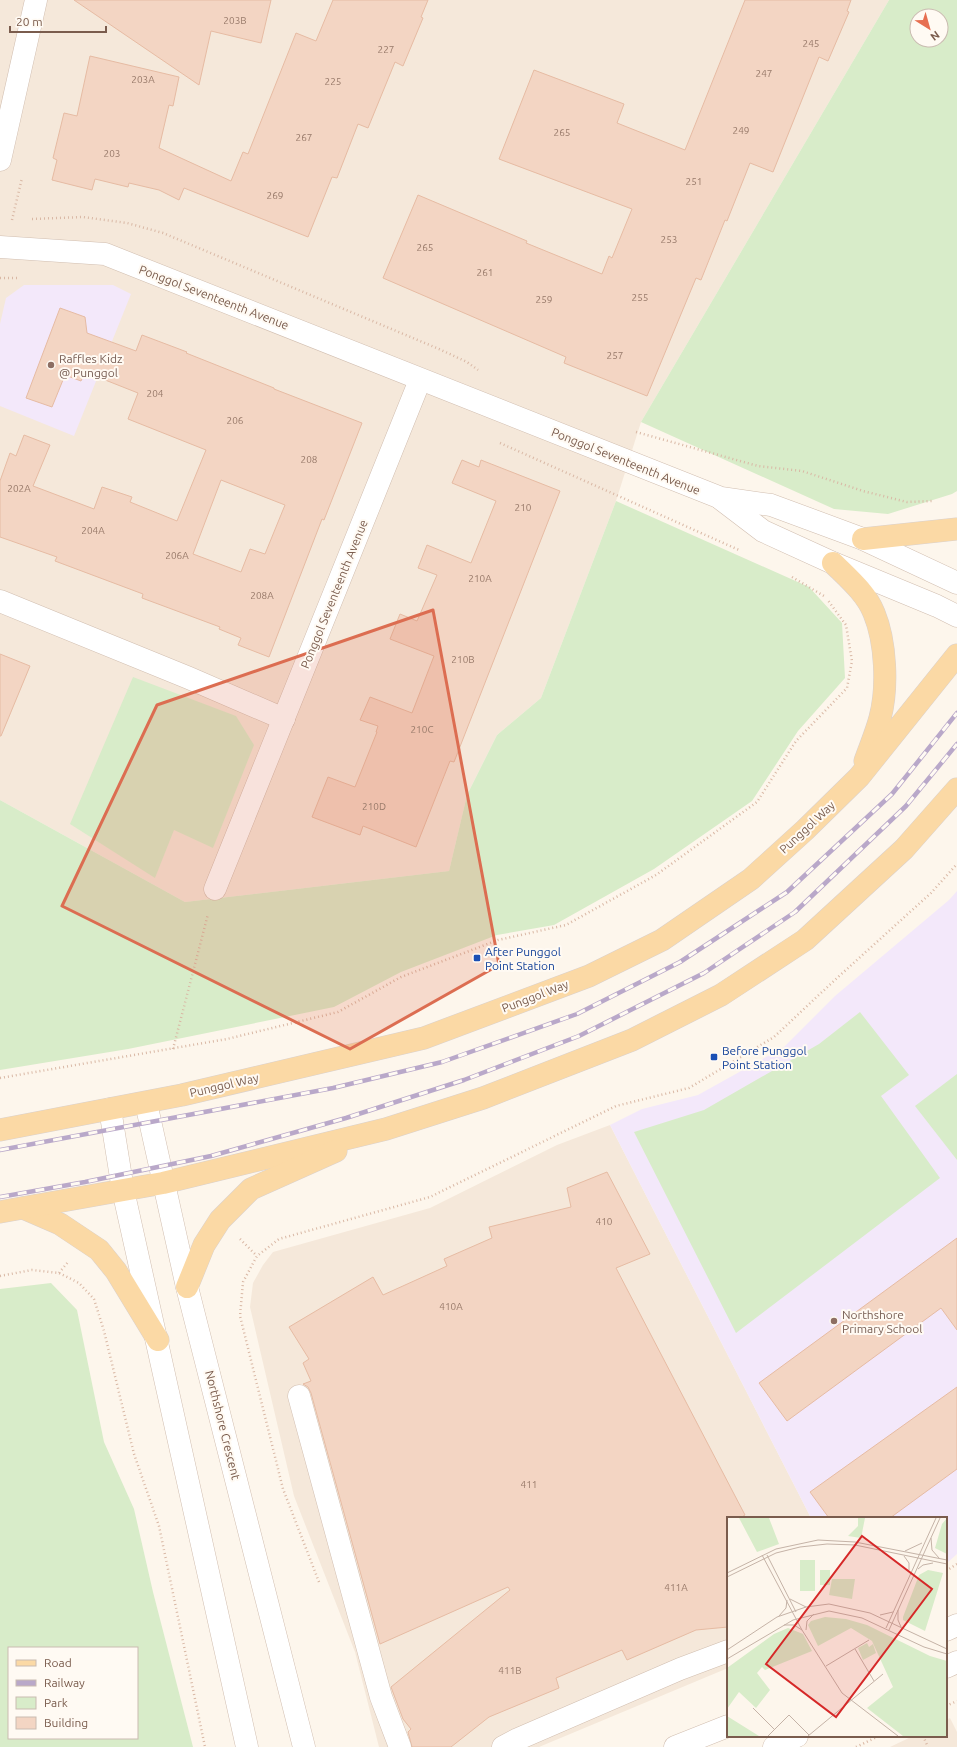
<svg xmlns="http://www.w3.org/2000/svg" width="957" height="1747" font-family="Ubuntu,sans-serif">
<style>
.residential{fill:#f5e8da}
.education{fill:#f3e8fa}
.green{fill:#d8ecc9;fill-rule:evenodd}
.building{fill:#f3d5c3;stroke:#e6bba3;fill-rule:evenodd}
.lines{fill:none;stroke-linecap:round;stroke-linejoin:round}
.minor-casing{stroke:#d1beb0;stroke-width:23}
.major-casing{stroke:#dad1cd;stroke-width:23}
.path{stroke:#d9b8a5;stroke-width:2.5;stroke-dasharray:1 3;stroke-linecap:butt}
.minor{stroke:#fff;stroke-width:22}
.major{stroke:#fbd9a5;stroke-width:22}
.rail-casing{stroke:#b9a8c9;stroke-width:4.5}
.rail{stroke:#fffaf3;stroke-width:3;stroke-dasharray:9;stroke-linecap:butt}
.marked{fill:#dc6d51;fill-opacity:0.2;stroke:#dc6d51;stroke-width:3;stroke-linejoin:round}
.education-dot{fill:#8d6e63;stroke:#fffaf3;stroke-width:1.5}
.transit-dot{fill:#1a4fb4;stroke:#fffaf3;stroke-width:1.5}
.labels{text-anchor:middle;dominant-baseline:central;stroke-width:4;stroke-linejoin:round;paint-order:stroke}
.number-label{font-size:10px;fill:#987a6a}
.street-label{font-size:12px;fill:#7a5c4d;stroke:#fffaf3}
.education-label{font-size:12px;fill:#785e54;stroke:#fffaf3;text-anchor:start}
.transit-label{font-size:12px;fill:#164399;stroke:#fffaf3;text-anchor:start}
.inset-road{fill:none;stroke:#c5b3a7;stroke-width:1}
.view{fill:#d62828;fill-opacity:0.15;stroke:#d62828;stroke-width:2}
.inset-edge{fill:none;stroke:#7a5c4d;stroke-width:2}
</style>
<rect width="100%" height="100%" fill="#fdf6ec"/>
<g class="residential">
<path d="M 0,0 L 889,0 L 641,422 L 616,501 L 541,698 L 497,735 L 467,795 L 449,871 L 185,902 L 0,800 Z"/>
<path d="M 610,1125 L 811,1518 L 728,1518 L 728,1668 L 539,1747 L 379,1747 L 355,1652 L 294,1496 L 250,1307 L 253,1283 L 263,1265 L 273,1252 L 430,1208 L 557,1145 Z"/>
<path d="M 950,1718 L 957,1732 L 957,1747 L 890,1747 L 913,1736 L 946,1736 L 946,1720 Z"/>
</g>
<g class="education">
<path d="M 24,285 L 113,285 L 131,294 L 74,436 L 0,406 L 0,324 L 6,298 Z"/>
<path d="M 957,891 L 957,1554 L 946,1564 L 946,1518 L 811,1518 L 610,1125 L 642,1109 L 698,1095 L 784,1047 L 835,996 L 949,900 Z"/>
</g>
<g class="green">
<path d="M 889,0 L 957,0 L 957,491 L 952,494 L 888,514 L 834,509 L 641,422 ZM 917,16 L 941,16 L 941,40 L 917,40 Z"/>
<path d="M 616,501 L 809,587 L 842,623 L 845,678 L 798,731 L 752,801 L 654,869 L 554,925 L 497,935 L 401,972 L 334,1007 L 128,1049 L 0,1070 L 0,800 L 185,902 L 449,871 L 467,795 L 497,735 L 541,698 Z"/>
<path d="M 133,677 L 236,716 L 254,745 L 213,848 L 174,830 L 155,878 L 70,824 Z"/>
<path d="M 860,1012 L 909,1075 L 881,1096 L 940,1178 L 736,1333 L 634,1132 L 704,1110 L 819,1044 Z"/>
<path d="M 957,1074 L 957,1160 L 915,1106 Z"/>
<path d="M 51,1283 L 77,1310 L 104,1442 L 134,1509 L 153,1592 L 193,1747 L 0,1747 L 0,1289 ZM 9,1648 L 137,1648 L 137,1738 L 9,1738 Z"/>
</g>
<g class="building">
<path d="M 74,0 L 271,0 L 261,43 L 211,31 L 199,85 Z"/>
<path d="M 333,0 L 428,0 L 421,17 L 423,18 L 403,66 L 395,62 L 368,128 L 358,124 L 337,178 L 332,177 L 308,237 L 184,188 L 179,200 L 159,190 L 129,183 L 128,187 L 95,179 L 92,190 L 52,180 L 57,160 L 53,158 L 64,113 L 77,116 L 90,56 L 179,77 L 173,106 L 169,105 L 159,148 L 231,181 L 243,152 L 248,154 L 296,33 L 316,41 Z"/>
<path d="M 745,0 L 851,0 L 847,11 L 849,12 L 828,61 L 819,57 L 773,172 L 750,163 L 727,221 L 725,220 L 701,280 L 696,278 L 647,396 L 564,363 L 566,357 L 383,278 L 418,195 L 527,241 L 526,243 L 602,274 L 609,256 L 612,258 L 632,209 L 499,159 L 534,70 L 624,104 L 617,123 L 685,150 Z"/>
<path d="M 60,308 L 85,317 L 87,333 L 136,351 L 142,335 L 187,352 L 186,353 L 274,388 L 274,389 L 362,423 L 324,520 L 322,519 L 269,657 L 238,645 L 241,638 L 219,629 L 220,627 L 142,598 L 143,594 L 55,561 L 57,557 L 0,537 L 0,481 L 10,453 L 16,456 L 24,435 L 50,445 L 33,486 L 94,509 L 102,487 L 132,497 L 130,502 L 177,521 L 206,450 L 128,419 L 138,393 L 85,372 L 81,381 L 65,375 L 52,407 L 26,398 ZM 221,480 L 285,505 L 265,554 L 250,549 L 241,572 L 193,554 Z"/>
<path d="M 462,460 L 479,467 L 481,460 L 560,491 L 454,762 L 450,761 L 416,847 L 363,826 L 360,835 L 312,817 L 328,777 L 355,787 L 377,732 L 376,732 L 378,726 L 360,720 L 370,697 L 412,713 L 434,656 L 390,639 L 400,614 L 417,621 L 437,575 L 418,568 L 427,545 L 471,563 L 496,501 L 452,483 Z"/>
<path d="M 0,654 L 30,666 L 1,736 L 0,736 Z"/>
<path d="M 607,1172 L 650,1254 L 616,1268 L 745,1515 L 740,1518 L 728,1518 L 728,1627 L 696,1630 L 627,1660 L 622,1650 L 556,1678 L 559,1688 L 489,1717 L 451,1747 L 412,1747 L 408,1732 L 411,1729 L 403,1719 L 391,1687 L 510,1590 L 508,1587 L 380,1644 L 311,1393 L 308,1387 L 303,1384 L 311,1381 L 303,1363 L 309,1359 L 289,1327 L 373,1277 L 383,1295 L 447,1266 L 444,1259 L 492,1238 L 489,1227 L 571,1207 L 567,1188 Z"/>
<path d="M 957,1238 L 957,1330 L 941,1308 L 787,1421 L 759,1383 Z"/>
<path d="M 957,1387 L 957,1469 L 890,1518 L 829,1518 L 810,1492 Z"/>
</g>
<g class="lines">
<defs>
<g id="minor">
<path d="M 0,160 L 36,0"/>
<path d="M 0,247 L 105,254 L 721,498 L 771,505 L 863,539 L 957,583"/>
<path d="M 721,499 L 763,531 L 833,563 L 937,606 L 957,616"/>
<path d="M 0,601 L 189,678 L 284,719"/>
<path d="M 215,889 L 420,380"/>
<path d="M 146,1103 L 187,1287 L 304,1747"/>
<path d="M 110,1109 L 123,1190 L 247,1747"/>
<path d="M 299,1396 L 381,1697 L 400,1747"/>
<path d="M 946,1630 L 957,1625"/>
<path d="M 946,1667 L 957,1662"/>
<path d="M 503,1747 L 518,1739 L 680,1669 L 728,1651"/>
<path d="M 675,1747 L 728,1726"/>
<path d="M 774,1747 L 797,1736"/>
</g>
<g id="major">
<path d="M 863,539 L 957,529"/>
<path d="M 833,563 C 848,578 866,593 874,613 C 886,642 888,688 880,718 C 876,733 870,747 865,761"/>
<path d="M 0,1130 L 182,1095 L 424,1038 L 589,976 L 662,940 L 751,879 L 805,830 L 859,777 L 957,655"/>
<path d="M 23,1208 L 60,1224 L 99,1250 L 116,1271 L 158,1340"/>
<path d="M 0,1212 L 163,1183 L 386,1129 L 483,1098 L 632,1040 L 721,995 L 805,940 L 904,849 L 957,789"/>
<path d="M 187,1287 L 204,1245 L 220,1220 L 251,1189 L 336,1151"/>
</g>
</defs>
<use href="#minor" class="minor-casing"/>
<use href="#major" class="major-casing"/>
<g class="path">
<path d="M 32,219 L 83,217 L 127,223 L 163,233 L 439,349 L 467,362 L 478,370"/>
<path d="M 12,220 L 22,178"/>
<path d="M 0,278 L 17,278"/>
<path d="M 636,432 L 758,466 L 802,471 L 863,491 L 907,502 L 933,501"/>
<path d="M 500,443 L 739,550"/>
<path d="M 792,577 L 824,596"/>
<path d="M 173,1049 L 208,914"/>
<path d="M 0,1078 L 227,1039 L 338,1012 L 401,977 L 498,940 L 566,925 L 656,875 L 757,802 L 796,741 L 847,688 L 852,661 L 846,625 L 827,599"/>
<path d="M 240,1239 L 257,1256"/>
<path d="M 59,1273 L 68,1262"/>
<path d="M 0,1276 L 32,1270 L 59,1273 L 79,1283 L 94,1299 L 104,1331 L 134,1454 L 159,1526 L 205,1747"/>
<path d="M 946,1571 L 957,1564"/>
<path d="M 319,1582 L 283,1489 L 240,1316 L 243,1282 L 257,1256 L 279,1239 L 430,1197 L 616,1106 L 689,1088 L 774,1037 L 837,978 L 931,893 L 957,864"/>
<path d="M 946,1706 L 957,1701"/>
<path d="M 923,1736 L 928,1747"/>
<path d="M 856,1747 L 879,1736"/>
</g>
<use href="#minor" class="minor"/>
<use href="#major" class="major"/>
<defs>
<g id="rail">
<path d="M 0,1150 L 333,1088 L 442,1062 L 577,1014 L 680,962 L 787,892 L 892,794 L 957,713"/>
<path d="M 0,1197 L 85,1182 L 211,1156 L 346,1118 L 464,1080 L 579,1036 L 704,973 L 795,912 L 906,806 L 957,744"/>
</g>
</defs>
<use href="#rail" class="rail-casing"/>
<use href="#rail" class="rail"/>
</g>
<path class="marked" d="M 433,610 L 499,965 L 350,1049 L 62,906 L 157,705 Z"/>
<g class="education-dot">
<circle cx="51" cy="365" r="4"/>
<circle cx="834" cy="1321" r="4"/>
</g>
<g class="transit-dot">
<rect x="473" y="954" width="8" height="8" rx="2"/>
<rect x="710" y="1053" width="8" height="8" rx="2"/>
</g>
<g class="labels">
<g class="number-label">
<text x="235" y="20">203B</text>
<text x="811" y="43">245</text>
<text x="386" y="49">227</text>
<text x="764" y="73">247</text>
<text x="143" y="79">203A</text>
<text x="333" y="81">225</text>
<text x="741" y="130">249</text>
<text x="562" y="132">265</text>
<text x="304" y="137">267</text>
<text x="112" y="153">203</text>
<text x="694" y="181">251</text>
<text x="275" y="195">269</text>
<text x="669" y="239">253</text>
<text x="425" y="247">265</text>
<text x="485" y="272">261</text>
<text x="640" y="297">255</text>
<text x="544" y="299">259</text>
<text x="615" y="355">257</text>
<text x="155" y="393">204</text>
<text x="235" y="420">206</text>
<text x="309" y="459">208</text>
<text x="19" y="488">202A</text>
<text x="523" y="507">210</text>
<text x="93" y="530">204A</text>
<text x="177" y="555">206A</text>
<text x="480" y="578">210A</text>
<text x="262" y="595">208A</text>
<text x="463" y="659">210B</text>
<text x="422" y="729">210C</text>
<text x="374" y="806">210D</text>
<text x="604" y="1221">410</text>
<text x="451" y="1306">410A</text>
<text x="529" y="1484">411</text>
<text x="676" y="1587">411A</text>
<text x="510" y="1670">411B</text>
</g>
<g class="street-label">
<text transform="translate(214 297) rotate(21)">Ponggol Seventeenth Avenue</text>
<text transform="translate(626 461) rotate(22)">Ponggol Seventeenth Avenue</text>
<text transform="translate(334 594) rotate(-68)">Ponggol Seventeenth Avenue</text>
<text transform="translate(807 827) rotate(-43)">Punggol Way</text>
<text transform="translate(535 996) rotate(-21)">Punggol Way</text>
<text transform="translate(224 1085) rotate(-13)">Punggol Way</text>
<text transform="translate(223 1425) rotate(76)">Northshore Crescent</text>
</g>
<g class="education-label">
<text x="59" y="358">Raffles Kidz<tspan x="59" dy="14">@ Punggol</tspan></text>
<text x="842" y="1314">Northshore<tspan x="842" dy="14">Primary School</tspan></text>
</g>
<g class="transit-label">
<text x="485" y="951">After Punggol<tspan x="485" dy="14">Point Station</tspan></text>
<text x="722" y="1050">Before Punggol<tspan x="722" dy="14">Point Station</tspan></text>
</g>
</g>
<g transform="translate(727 1517)">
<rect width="220" height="220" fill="#fdf6ec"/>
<path d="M 12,1 L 42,1 L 52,27 L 30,35 ZM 131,1 L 138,1 L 134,21 L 121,19 L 131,9 ZM 220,1 L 220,37 L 208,31 L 215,7 ZM 73,43 L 88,43 L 88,74 L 73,74 ZM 93,53 L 103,53 L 103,68 L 93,68 ZM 201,53 L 216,56 L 198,114 L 176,103 L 176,100 L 192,58 ZM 105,62 L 128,62 L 125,82 L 102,78 ZM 98,100 L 119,102 L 140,108 L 203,139 L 220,144 L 220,219 L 176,219 L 140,191 L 166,170 L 145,124 L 124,111 L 91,129 L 81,108 L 84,104 ZM 61,111 L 76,117 L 85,134 L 38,153 L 35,150 L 30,156 L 43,173 L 29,191 L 12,175 L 0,192 L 0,151 L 47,117 ZM 140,126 L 142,130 L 146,127 L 149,136 L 136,143 L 131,131 ZM 0,199 L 32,219 L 0,219 Z" fill="#d8ecc9"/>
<path class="inset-road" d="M 204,21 L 205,33 L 212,41M 178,34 L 195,26M 35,38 L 75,113 L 115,176 L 171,219M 40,38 L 69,95M 177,39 L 182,46 L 182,53M 191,52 L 196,48 L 206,46M 0,56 L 49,32 L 91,23 L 128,25 L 220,43M 0,60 L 49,36 L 73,30 L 100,27 L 128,28 L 220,47M 63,82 L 79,90M 171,93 L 171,103 L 174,110M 153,98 L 166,95M 52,99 L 59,91 L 60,83M 57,108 L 67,108 L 75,113M 159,111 L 209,1M 79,113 L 80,104 L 87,97M 162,113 L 213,1M 128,132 L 147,164M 0,133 L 50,100 L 79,90 L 102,87 L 143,96 L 220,132M 0,142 L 66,103 L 102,94 L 135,101 L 197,130 L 220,137M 99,149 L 142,123M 26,191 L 47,212M 41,219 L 62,198 L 82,218M 81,219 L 156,157"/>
<path class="view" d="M 135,19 L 205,72 L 109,200 L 39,147 Z"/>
<rect width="220" height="220" class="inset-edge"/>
</g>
<rect x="8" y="1647" width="130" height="92" fill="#fffaf3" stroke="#cabbb1"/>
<rect x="16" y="1660" width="20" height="6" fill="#fbd9a5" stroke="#cabbb1"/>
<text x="44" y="1667" font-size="12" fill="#7a5c4d">Road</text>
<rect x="16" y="1680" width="20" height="6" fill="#b9a8c9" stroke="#cabbb1"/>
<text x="44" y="1687" font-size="12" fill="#7a5c4d">Railway</text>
<rect x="16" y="1697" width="20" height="12" fill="#d8ecc9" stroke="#cabbb1"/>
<text x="44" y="1707" font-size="12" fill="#7a5c4d">Park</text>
<rect x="16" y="1717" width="20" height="12" fill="#f3d5c3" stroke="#cabbb1"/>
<text x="44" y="1727" font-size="12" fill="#7a5c4d">Building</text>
<g transform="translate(929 28) rotate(143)"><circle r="19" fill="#fffaf3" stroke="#cabbb1"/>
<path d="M0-3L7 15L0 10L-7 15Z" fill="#e76f51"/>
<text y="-6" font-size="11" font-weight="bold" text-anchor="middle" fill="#7a5c4d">N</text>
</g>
<path d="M10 26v6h96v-6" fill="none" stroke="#7a5c4d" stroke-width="2"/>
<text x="16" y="26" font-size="12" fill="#7a5c4d" stroke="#fffaf3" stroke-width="3" paint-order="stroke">20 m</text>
</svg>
